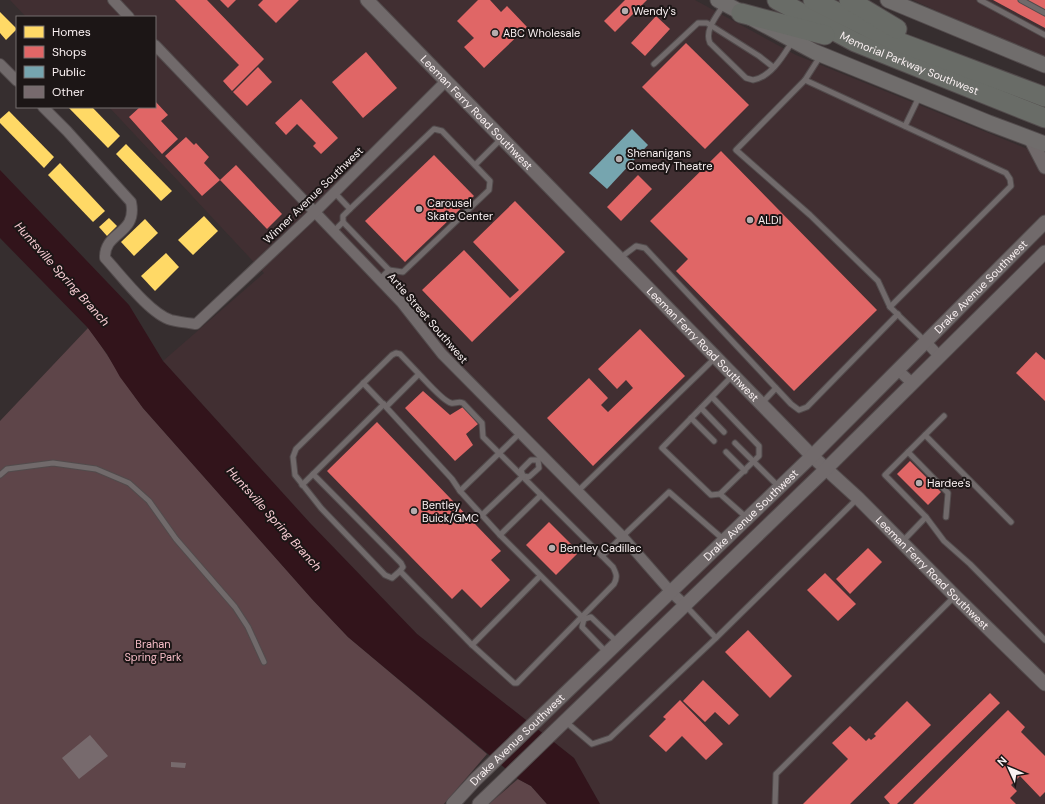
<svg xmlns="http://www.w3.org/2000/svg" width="1045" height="804" font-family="'DM Sans',sans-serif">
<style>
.built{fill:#412f32}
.green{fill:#5e4549}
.water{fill:#32141b}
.homes{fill:#ffd966}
.shops{fill:#e06666}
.public{fill:#76a5af}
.building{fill:#776a6d}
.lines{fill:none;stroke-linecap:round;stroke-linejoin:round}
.service-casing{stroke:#524b4c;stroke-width:7}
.minor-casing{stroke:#524b4c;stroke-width:12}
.tertiary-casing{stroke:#524b4c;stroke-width:15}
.secondary-casing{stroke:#524b4c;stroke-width:17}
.motorway-casing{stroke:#524b4c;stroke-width:21}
.service{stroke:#716a6b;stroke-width:5}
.minor{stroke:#716a6b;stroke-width:10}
.tertiary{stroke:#716a6b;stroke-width:13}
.secondary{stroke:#706d6c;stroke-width:15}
.motorway{stroke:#696c67;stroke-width:19}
.poi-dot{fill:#b5adae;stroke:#1c1616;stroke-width:1.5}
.labels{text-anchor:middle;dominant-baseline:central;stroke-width:4;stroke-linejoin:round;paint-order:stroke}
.poi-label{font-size:11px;fill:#faf1f2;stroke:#1c1616;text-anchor:start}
.street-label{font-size:11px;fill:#faf1f2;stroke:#1c1616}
.park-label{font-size:11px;fill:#f8bec8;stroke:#1c1616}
.water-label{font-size:12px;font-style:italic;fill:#faced5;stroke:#1c1616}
</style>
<rect width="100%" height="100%" fill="#362e2f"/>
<g class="built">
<path d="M 10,0 L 695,0 L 796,55 L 1045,156 L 1045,804 L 600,804 L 574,758 L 417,634 L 310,523 L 163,361 L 264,273 L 109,107 L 155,107 L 155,17 L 26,17 Z"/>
<path d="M 913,0 L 1045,0 L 1045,58 L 1024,51 Z"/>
</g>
<g class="green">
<path d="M 88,328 C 108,354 124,382 143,408 L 312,599 L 348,637 L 487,754 L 444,804 L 0,804 L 0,421 Z"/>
<path d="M 518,779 L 531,786 L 547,804 L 489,804 Z"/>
</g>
<path class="water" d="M 0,170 L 129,305 L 163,361 L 310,523 L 417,634 L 574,758 L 600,804 L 547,804 L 531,786 L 518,779 L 348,637 L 312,599 L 143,408 L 120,377 L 107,354 L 88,328 L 0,238 Z"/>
<g class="homes">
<path d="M 0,12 L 17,29 L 6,40 L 0,33 Z"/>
<path d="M 68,107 L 92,107 L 120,136 L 108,148 Z"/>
<path d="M 9,111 L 54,157 L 44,168 L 0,123 L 0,119 Z"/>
<path d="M 126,144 L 172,191 L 161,201 L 116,154 Z"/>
<path d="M 60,163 L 105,211 L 93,222 L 48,175 Z"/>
<path d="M 204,216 L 218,231 L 193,255 L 178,240 Z"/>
<path d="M 109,218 L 117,226 L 107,236 L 99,227 Z"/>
<path d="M 145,219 L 158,233 L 134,256 L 121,242 Z"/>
<path d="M 166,253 L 179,267 L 155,291 L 141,276 Z"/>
</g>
<g class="shops">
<path d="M 175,0 L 207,0 L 264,59 L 232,91 L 223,81 L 239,65 Z"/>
<path d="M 220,0 L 236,0 L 228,8 Z"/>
<path d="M 263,0 L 299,0 L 276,23 L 258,5 Z"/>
<path d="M 478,0 L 490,0 L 501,12 L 507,6 L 527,27 L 484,68 L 464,47 L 474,38 L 457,21 Z"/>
<path d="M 625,0 L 647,0 L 615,32 L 604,21 Z"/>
<path d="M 993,0 L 1045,0 L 1045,28 Z"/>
<path d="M 656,16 L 670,29 L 645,56 L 631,43 Z"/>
<path d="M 686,43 L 749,105 L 705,149 L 642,87 Z"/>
<path d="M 366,52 L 397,88 L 363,118 L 332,82 Z"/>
<path d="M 258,67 L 272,82 L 247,106 L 233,92 Z"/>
<path d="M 301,99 L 338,138 L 321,154 L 313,146 L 316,143 L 297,124 L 286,135 L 275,123 Z"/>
<path d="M 155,101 L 168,115 L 161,121 L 178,139 L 162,154 L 129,117 L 140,107 L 155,107 Z"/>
<path d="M 186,137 L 194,145 L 196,143 L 209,157 L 204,163 L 220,180 L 202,196 L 165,156 Z"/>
<path d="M 721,151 L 877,310 L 794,391 L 676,271 L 688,259 L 650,221 Z"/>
<path d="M 434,155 L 474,196 L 405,262 L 365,221 Z"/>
<path d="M 236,165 L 282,214 L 267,229 L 220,180 Z"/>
<path d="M 638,175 L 652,189 L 621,221 L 607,207 Z"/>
<path d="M 515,201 L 565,252 L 472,342 L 422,290 L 464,250 L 510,298 L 519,290 L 473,242 Z"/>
<path d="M 640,329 L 685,376 L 593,466 L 547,418 L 589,378 L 608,398 L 601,405 L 608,412 L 633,388 L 626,380 L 617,389 L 598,369 Z"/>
<path d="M 1036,352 L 1045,360 L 1045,401 L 1016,373 Z"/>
<path d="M 423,391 L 450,415 L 463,407 L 478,424 L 466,434 L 473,445 L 455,461 L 405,408 Z"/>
<path d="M 377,422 L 501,551 L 491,560 L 510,580 L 481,608 L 462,589 L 452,599 L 327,471 Z"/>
<path d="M 910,461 L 941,492 L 928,505 L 897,474 Z"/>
<path d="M 549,522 L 579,552 L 556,575 L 526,545 Z"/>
<path d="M 868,548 L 882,562 L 850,594 L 836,579 Z"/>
<path d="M 825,573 L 856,604 L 838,621 L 807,590 Z"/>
<path d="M 748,630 L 792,676 L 770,698 L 725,652 Z"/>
<path d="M 703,680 L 739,715 L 729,725 L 715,712 L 705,722 L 683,701 Z"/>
<path d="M 990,693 L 1000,703 L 897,804 L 890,804 L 884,797 Z"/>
<path d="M 680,700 L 723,744 L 706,760 L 682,736 L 666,752 L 649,736 L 666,719 L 663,717 Z"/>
<path d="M 907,701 L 931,725 L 850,804 L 803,804 L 848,759 L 832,743 L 850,726 L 866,741 L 869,738 L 871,740 L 876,736 L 874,734 Z"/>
<path d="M 1008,710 L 1025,727 L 1021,732 L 1045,756 L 1045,792 L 1040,797 L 1020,776 L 1011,785 L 1017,791 L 1010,798 L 1016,804 L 913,804 Z"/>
</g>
<path class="public" d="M 632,129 L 648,145 L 607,189 L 589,173 Z"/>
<g class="building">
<path d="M 90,735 L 108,756 L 79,779 L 62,758 Z"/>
<path d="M 171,762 L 186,763 L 185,768 L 171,767 Z"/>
</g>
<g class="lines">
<defs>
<g id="service">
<path d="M 980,0 L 1045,35"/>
<path d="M 1021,0 L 1045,13"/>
<path d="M 724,4 C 717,16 704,30 710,43 L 746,78 L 753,80 C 771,77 783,56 792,42"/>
<path d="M 821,55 L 805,80 L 736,150 L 810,215 L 878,281 L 890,307 L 926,342"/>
<path d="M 654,64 L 698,23 L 707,23 L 759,56 L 773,67"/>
<path d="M 805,80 L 1006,173 L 1010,179 L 1011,186 L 890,307"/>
<path d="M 905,126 L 919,97"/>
<path d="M 475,165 L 501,139"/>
<path d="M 350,209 L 434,129 L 442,131 L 490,181 L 489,190 L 403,272 L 389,270 L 379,280"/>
<path d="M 343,222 L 389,270"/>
<path d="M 333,232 L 343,222 L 343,216 L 350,209 L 334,192"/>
<path d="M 620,258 L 636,246 L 645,248 L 791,404 L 799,410 L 807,407 L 898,314"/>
<path d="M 419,374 C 426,381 443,401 451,403 C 455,404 458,401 463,403 L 482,423 L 483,437 L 613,567 C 616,573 618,577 614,584 L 517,683 L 514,683 L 472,645 L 400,571 L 392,578 L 385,575 L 321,508 L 295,475 L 293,457 L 296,449 L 392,355 L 396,353 L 400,354 L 419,374 L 386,407 L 452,479 L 460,491"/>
<path d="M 733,375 L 662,448 L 711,495 L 720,494 L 746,517"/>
<path d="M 363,383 L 385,406"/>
<path d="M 712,397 L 759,446 L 759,456 L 720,494"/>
<path d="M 762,403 L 776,388"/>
<path d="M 701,408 L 724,432"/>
<path d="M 944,416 L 885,475 L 926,517 L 944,541 L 970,564 L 1045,640"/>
<path d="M 691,418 L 714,441"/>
<path d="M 520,433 L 460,491 L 500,535 L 584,619"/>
<path d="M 925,435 L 1011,522"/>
<path d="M 735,443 L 779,487"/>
<path d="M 726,452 L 745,471"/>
<path d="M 908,452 L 948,493 L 946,517"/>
<path d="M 313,474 L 401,563 L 403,567 L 400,571"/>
<path d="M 0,475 L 7,469 L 53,463 L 96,469 L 129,483 L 149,501 L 176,539 L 235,607 L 248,627 L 264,662"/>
<path d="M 523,476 L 529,477 L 539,468 L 538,460"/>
<path d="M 523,476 L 521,470 L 531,460 L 538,460"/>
<path d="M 302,485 L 384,404"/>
<path d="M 578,491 L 715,358"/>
<path d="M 482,515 L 523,476"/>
<path d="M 500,535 L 541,495"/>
<path d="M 902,542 L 926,517"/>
<path d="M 602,556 L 669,492 L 723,539"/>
<path d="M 685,605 L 716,638"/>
<path d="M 584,619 L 582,627 L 606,652"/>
<path d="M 584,619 L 591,617 L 617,642"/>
<path d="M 472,645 L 540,576"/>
<path d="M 566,722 L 592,744 L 610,738 L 716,638 L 858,498"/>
<path d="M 775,804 L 776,774 L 955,596"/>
</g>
<g id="minor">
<path d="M 113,0 L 129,17"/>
<path d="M 155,45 L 401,302 L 442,354 L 622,536 L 671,592 L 685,605"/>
<path d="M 0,64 L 17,81"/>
<path d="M 43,107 L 67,131 L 131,202 C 138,235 104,231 105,258 C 120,274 150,314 171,320 C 179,322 188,323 196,324 L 314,213 L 446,81"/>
<path d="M 926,342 L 940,357"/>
<path d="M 898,370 L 913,384"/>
</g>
<g id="tertiary">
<path id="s1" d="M 367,0 L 812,456 L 858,498 L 955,596 L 1045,684"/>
<path d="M 1030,138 L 1045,167"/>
<path id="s2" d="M 453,804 L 476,779 L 812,456 L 1045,222"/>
<path d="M 479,804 L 826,469 L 1045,252"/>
</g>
<g id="secondary">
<path d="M 718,0 L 815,52 L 989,123 L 1045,144"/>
<path d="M 888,0 L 1045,65"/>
</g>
<g id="motorway">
<path id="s3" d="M 777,0 L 855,42 L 1045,118"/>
<path d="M 813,0 L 891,39 L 1045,97"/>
<path d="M 849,0 L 897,29"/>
<path d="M 741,13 L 825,35"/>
</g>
</defs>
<use href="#service" class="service-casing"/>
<use href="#minor" class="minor-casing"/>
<use href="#tertiary" class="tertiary-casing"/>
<use href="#secondary" class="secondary-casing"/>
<use href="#motorway" class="motorway-casing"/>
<use href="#service" class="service"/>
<use href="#minor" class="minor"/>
<use href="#tertiary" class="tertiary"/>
<use href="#secondary" class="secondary"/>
<use href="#motorway" class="motorway"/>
</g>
<g class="poi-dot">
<circle cx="625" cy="11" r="4"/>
<circle cx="495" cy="33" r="4"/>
<circle cx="619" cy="159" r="4"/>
<circle cx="419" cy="209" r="4"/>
<circle cx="750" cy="220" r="4"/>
<circle cx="919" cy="483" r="4"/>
<circle cx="414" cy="511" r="4"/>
<circle cx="552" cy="548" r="4"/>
</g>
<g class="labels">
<g class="poi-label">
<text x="633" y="11">Wendy's</text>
<text x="503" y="33">ABC Wholesale</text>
<text x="627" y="153">Shenanigans<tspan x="627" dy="13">Comedy Theatre</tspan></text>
<text x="427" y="203">Carousel<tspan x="427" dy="13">Skate Center</tspan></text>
<text x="758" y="220">ALDI</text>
<text x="927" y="483">Hardee's</text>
<text x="422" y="505">Bentley<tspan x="422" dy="13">Buick/GMC</tspan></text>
<text x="560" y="548">Bentley Cadillac</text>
</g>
<g class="street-label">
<text stroke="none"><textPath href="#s3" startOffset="147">Memorial Parkway Southwest</textPath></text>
<text stroke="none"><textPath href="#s1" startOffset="157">Leeman Ferry Road Southwest</textPath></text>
<text transform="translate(313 195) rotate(-44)">Winner Avenue Southwest</text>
<text stroke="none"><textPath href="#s2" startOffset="739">Drake Avenue Southwest</textPath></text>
<text transform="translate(428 318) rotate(49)">Artie Street Southwest</text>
<text stroke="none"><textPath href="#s1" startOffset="481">Leeman Ferry Road Southwest</textPath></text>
<text stroke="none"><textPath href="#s2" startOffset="415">Drake Avenue Southwest</textPath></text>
<text stroke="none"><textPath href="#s1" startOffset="805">Leeman Ferry Road Southwest</textPath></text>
<text stroke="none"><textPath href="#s2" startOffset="91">Drake Avenue Southwest</textPath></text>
</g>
<g class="park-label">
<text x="153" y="644">Brahan<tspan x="153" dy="13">Spring Park</tspan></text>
</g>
<g class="water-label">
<text transform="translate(62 274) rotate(48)">Huntsville Spring Branch</text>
<text transform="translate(274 519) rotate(48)">Huntsville Spring Branch</text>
</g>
</g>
<rect x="16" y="16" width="140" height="92" fill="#1c1616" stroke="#756e6e"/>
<rect x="24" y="26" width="20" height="12" fill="#ffd966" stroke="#756e6e"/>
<text x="52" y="36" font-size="12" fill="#faf1f2">Homes</text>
<rect x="24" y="46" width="20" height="12" fill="#e06666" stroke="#756e6e"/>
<text x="52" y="56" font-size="12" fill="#faf1f2">Shops</text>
<rect x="24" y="66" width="20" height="12" fill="#76a5af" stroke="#756e6e"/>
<text x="52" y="76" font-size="12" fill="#faf1f2">Public</text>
<rect x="24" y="86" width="20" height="12" fill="#776a6d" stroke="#756e6e"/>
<text x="52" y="96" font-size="12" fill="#faf1f2">Other</text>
<g transform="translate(1009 768) rotate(314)" stroke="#1c1616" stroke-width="3" paint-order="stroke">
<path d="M0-3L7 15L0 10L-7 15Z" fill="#faf1f2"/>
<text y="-6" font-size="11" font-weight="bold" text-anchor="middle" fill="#faf1f2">N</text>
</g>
</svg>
